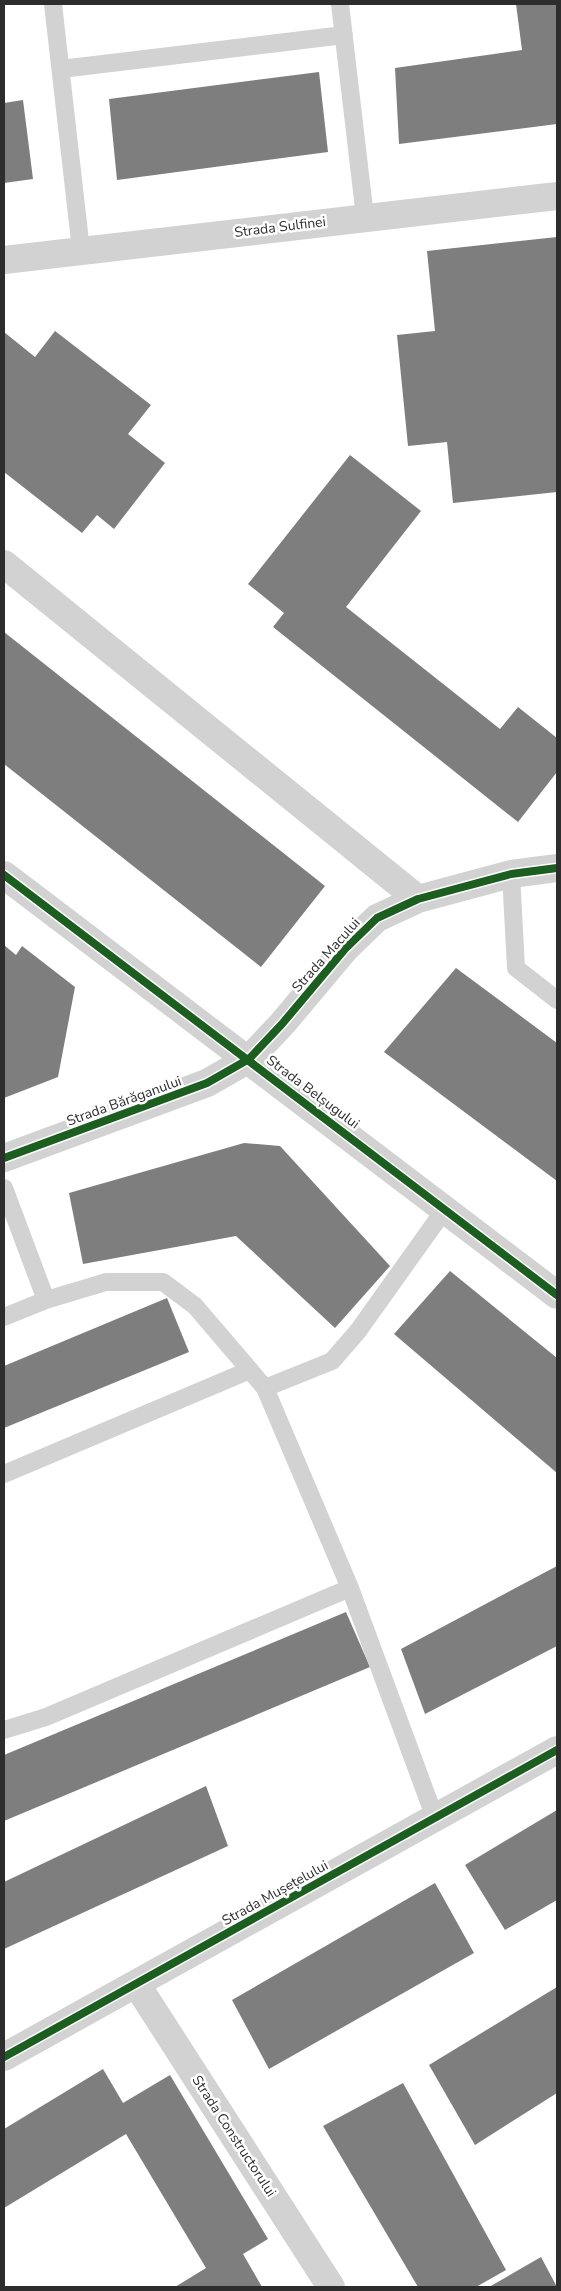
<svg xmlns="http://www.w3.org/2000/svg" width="561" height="2291" viewBox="0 0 561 2291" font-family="'Nunito Sans',sans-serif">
<rect width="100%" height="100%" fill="#fff"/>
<path fill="#7e7e7e" d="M516 4H557V124L399 144 395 68 522 50Z
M319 72 328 152 117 180 109 99Z
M23 100 33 179 4 183V103Z
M557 237V492L453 503 447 442 408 446 397 335 435 331 427 251Z
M55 331 151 405 128 434 165 463 114 529 97 515 82 533 4 472V332L35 357Z
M350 455 421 511 346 607 500 729 518 707 557 738V772L518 822 273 627 284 613 248 584Z
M4 632 325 886 261 967 4 764Z
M4 945 16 955 22 946 75 987 58 1077 4 1098Z
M456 968 557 1043V1181L384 1052Z
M244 1143 280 1146 390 1266 335 1328 236 1236 83 1264 69 1193Z
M450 1271 557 1358V1473L394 1334Z
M167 1298 189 1352 4 1428V1366Z
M557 1566V1646L425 1714 401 1649Z
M346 1612 370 1667 4 1821V1755Z
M206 1786 228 1846 4 1949V1882Z
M557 1810V1900L505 1930 465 1865Z
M435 1883 474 1953 269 2069 232 2000Z
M557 1987V2093L475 2145 429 2065Z
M103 2069 123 2103 170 2075 268 2239 243 2254 262 2287H175L206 2268 126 2134 4 2208V2129Z
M403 2083 506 2270 476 2287H418L323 2126Z
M541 2257 557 2287H489Z"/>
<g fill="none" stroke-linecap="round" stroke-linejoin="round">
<path stroke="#d2d2d2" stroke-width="18" d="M53 4 81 250
M340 4 365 217
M61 69 344 35
M511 874 516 968 557 1000
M4 1188 46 1300 4 1317
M46 1300 106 1282H163L195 1306 265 1388 350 1588 435 1818
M265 1388 332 1361 358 1331 445 1209
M4 1474 250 1370
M4 1730 46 1717 350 1588"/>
<path stroke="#d2d2d2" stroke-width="28" d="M4 260 557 196
M4 564 418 899
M4 875 557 1295
M4 1158 207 1083 249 1059 282 1024 345 949 377 918 418 899 511 874 557 868
M137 1985 331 2287
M4 2057 557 1750"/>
<defs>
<path id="cycleway" d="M4 875 557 1295
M4 1158 207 1083 249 1059 282 1024 345 949 377 918 418 899 511 874 557 868
M4 2057 557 1750"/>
</defs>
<use href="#cycleway" stroke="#fff" stroke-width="11"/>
<use href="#cycleway" stroke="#1b5e20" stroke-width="8"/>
</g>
<g text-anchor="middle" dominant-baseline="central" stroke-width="5" stroke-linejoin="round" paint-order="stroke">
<g font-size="14" fill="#2d2d2d" stroke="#fff">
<text transform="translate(280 227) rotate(-7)">Strada Sulfinei</text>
<text transform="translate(326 955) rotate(-48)">Strada Macului</text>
<text transform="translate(313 1092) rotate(37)">Strada Belșugului</text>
<text transform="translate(124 1101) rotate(-20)">Strada Bărăganului</text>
<text transform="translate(275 1893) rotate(-29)">Strada Mușețelului</text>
<text transform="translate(234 2136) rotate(57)">Strada Constructorului</text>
</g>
</g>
<rect width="561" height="2291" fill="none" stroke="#2d2d2d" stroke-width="10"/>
</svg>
